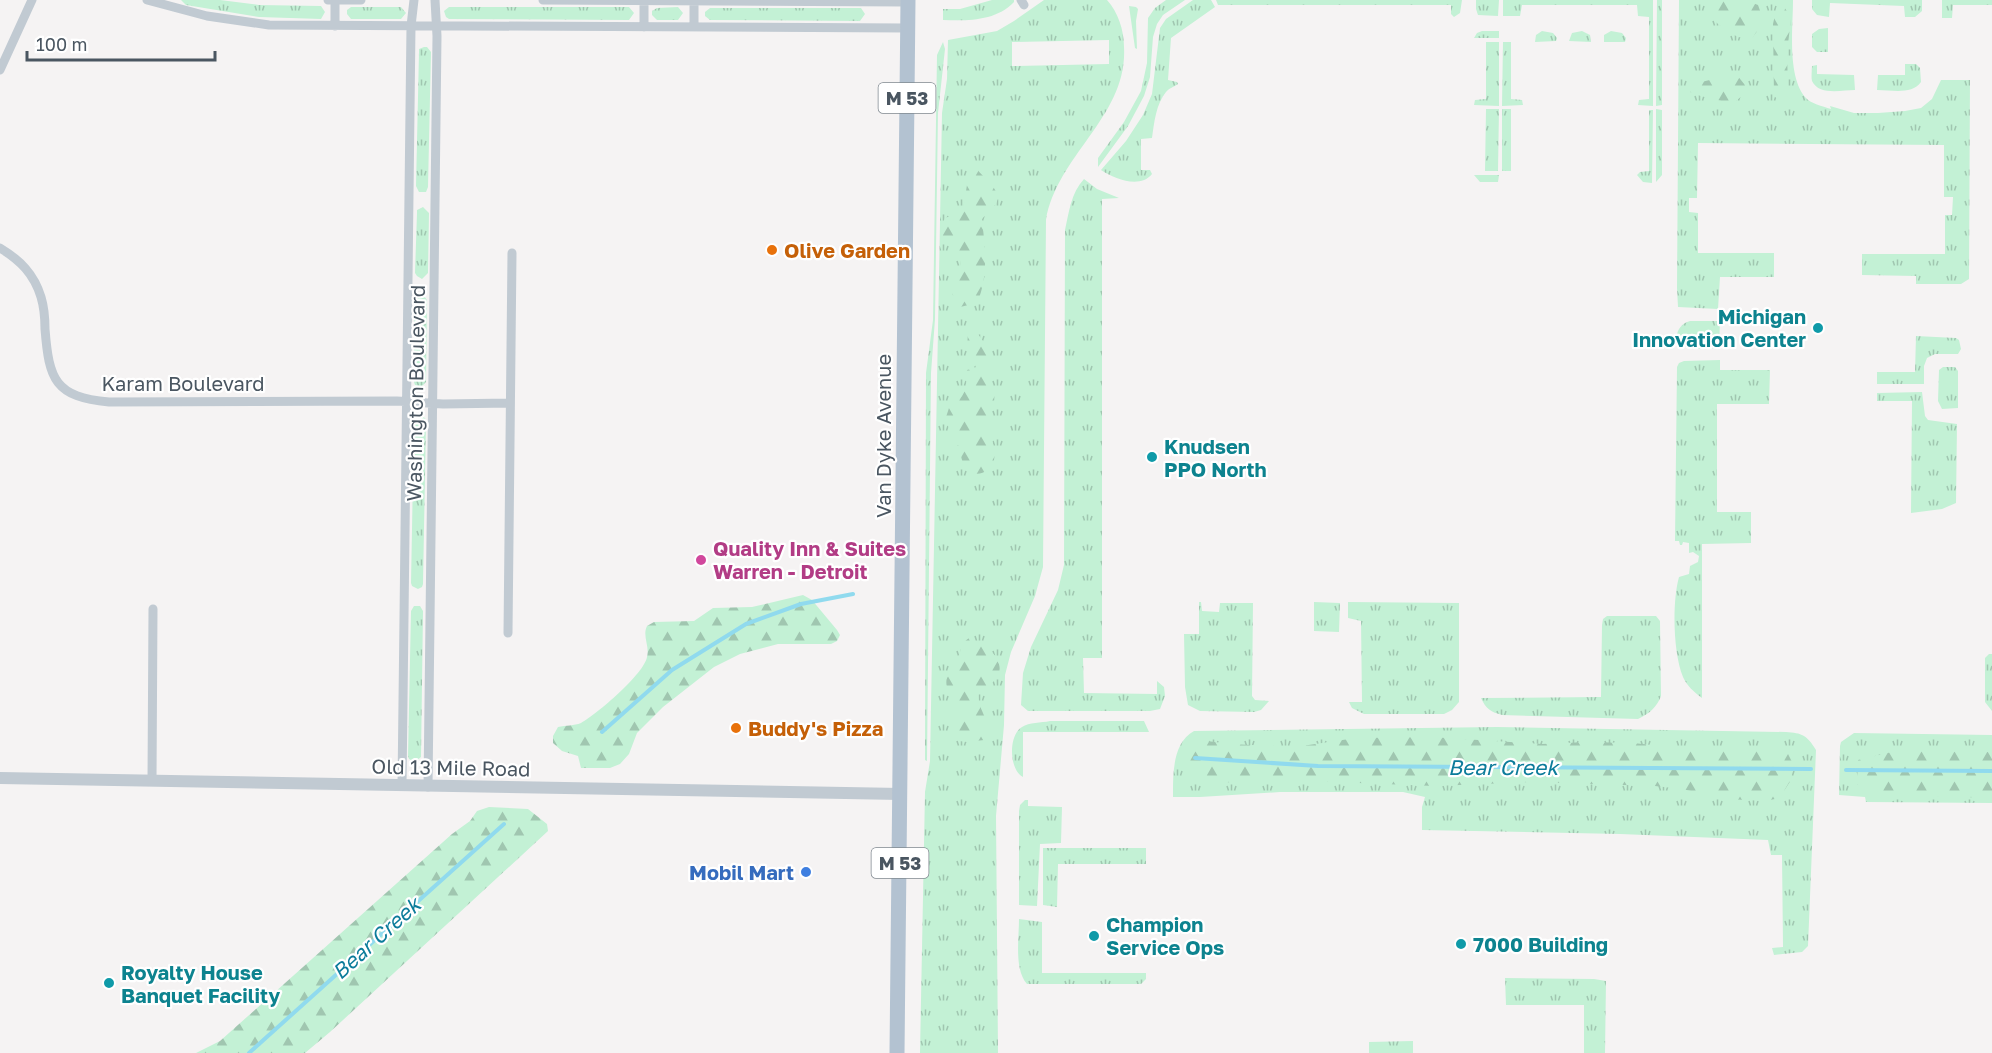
<svg xmlns="http://www.w3.org/2000/svg" width="1992" height="1053" viewBox="0 0 1992 1053" font-family="'Golos Text',sans-serif">
<defs>
<pattern id="grass-tufts" width="24" height="20" patternUnits="userSpaceOnUse" patternTransform="scale(1.5)"><rect width="24" height="20" fill="#c3f1d5"/><path d="M3 7l-1-3M5 7V3M7 7l1-3M15 17l-1-3M17 17v-4M19 17l1-3" fill="none" stroke="#a0c6b0"/></pattern>
<pattern id="forest-firs" width="22" height="20" patternUnits="userSpaceOnUse" patternTransform="scale(1.5)"><rect width="22" height="20" fill="#c3f1d5"/><path d="M5 1l3.5 6h-7zM16 11l3.5 6h-7z" fill="#a0c6b0"/></pattern>
</defs>
<rect width="100%" height="100%" fill="#f5f3f3"/>
<path fill="url(#grass-tufts)" fill-rule="evenodd" d="M181 0H220L259 5 321 6 325 12 321 19 259 17 186 5Z
M992 0H1014V2C996 21 968 21 943 20V9H960Z
M1044 0H1107C1118 12 1124 30 1124 47 1128 116 1057 155 1046 220L1043 567 1035 596 1011 652 1005 675 1004 725 996 816 998 1053H920L925 792 930 761 942 113 947 79 948 40 997 31 1014 21ZM1109 40V64L1012 66V42Z
M1166 0H1185L1163 15 1157 24 1153 37 1150 77 1144 96 1128 126 1098 167V158L1124 122 1141 91 1147 63 1148 18 1155 8Z
M1193 0H1211L1215 7 1171 38 1168 80 1177 82 1178 84C1174 87 1169 88 1166 92 1156 104 1154 123 1152 138L1141 139V170H1150L1152 174C1140 189 1115 179 1101 170L1126 141 1143 115 1152 94 1160 28 1166 19Z
M1216 0H1462L1460 13 1454 17 1451 14V5H1218Z
M1476 0H1499L1498 16 1478 15 1476 9Z
M1503 0H1653V106L1638 105 1639 100 1649 99V17L1638 16 1637 5H1522L1520 16H1503Z
M1657 0H1662V105L1656 106Z
M1679 0H1793C1793 28 1787 75 1805 97 1811 104 1822 106 1831 109L1830 106 1854 113H1878L1905 111 1921 108 1932 99 1941 80H1970L1969 279 1961 284H1916V276L1862 275V254H1945V215H1952L1953 197H1944V145L1698 143 1697 198H1689V212L1698 213V253H1774V277H1720L1718 309 1678 307 1677 288Z
M1812 0H1922V11L1915 17H1905L1904 6 1830 3 1829 17 1817 15 1812 9Z
M1942 0H1992V5H1953L1952 18H1942Z
M1129 6 1136 7 1138 9 1136 21 1137 49 1135 48Z
M351 7H401L406 13 401 19H351L347 14V10Z
M449 7H629L634 13 629 20 449 19 446 17 444 11Z
M678 7 683 13 678 20H657L652 15V11L657 8Z
M710 8H861L865 14 860 21 710 20 705 16V12Z
M1828 28V52H1817L1812 47V34L1819 29Z
M1482 31H1499V38H1474L1477 33Z
M1542 31 1553 33 1557 38 1556 41 1535 42 1536 35Z
M1582 31 1590 35 1591 42 1569 41 1572 33Z
M1611 31 1622 33 1626 38 1625 42H1604V35Z
M943 42 945 49 938 113 935 319 931 373 927 761 925 760 926 373 933 320 937 55Z
M1486 42H1499V106L1474 105 1475 100 1486 99Z
M1503 42H1511V99L1522 100 1523 105 1502 106Z
M424 47H427L431 52 428 187 426 192H419L416 186 419 52V49Z
M1905 64H1916L1920 68 1921 82C1912 95 1892 90 1877 90L1878 75H1905Z
M1817 65V74L1854 75 1855 90C1842 90 1819 96 1812 81 1811 77 1812 70 1812 66Z
M1486 109H1499L1498 171H1485Z
M1502 109H1511V171H1502Z
M1656 109 1662 110V175L1656 182Z
M1649 110H1653L1652 183 1643 182 1637 175 1640 172 1649 171Z
M1474 175H1499L1498 182H1480Z
M1084 179 1097 189 1119 198 1102 199V658H1083L1084 693 1157 694V681L1164 687 1165 696 1160 709 1150 711H1028L1021 705 1023 673 1031 647 1058 590 1064 565 1065 230C1069 212 1071 193 1084 179Z
M423 207 429 213 428 273 422 279 417 276 415 273 417 213V210Z
M421 295 424 296 427 300 426 382 421 387 415 385 414 382V301Z
M1690 321H1720L1719 348C1709 348 1698 350 1689 348 1671 344 1675 325 1690 321Z
M1916 336 1956 338 1959 340 1961 349 1958 354H1935L1927 358 1924 366V384H1877V372H1915Z
M1720 360V370H1770L1769 404H1717V512H1751V543L1702 544V698C1694 692 1687 686 1683 677 1673 653 1672 602 1679 577L1689 574 1690 566 1698 562 1699 556 1693 552 1689 553V543L1683 542 1682 545H1680L1679 541H1675L1677 367 1679 363 1684 361Z
M1955 367 1958 371V408L1942 409 1938 401 1939 370 1943 367Z
M1922 392 1925 416 1928 420 1957 424 1956 503 1942 509 1911 513 1912 401H1877V393Z
M419 415 425 418 426 421 423 584 422 587 418 589 412 586 411 583 414 421 416 416Z
M1199 602H1201L1202 611 1219 612 1220 603H1253L1252 696 1255 700 1269 701 1261 710 1254 712 1200 711 1188 705 1185 687 1184 634H1199Z
M1314 602 1340 603 1339 632 1314 631Z
M1348 602 1459 603V702L1452 710 1444 714H1364L1352 708 1349 702H1362L1361 621 1348 618Z
M414 606H420L423 611 421 757 415 762 409 759 408 756 411 611Z
M1607 616H1656L1660 621 1661 696C1657 707 1649 714 1638 719L1502 715C1491 712 1486 709 1481 698L1601 697 1602 625 1603 619Z
M1989 654H1992V711L1985 702V658Z
M1050 721H1144L1149 732H1023V777C1009 770 1008 735 1022 727 1029 722 1041 723 1050 721Z
M1497 727 1786 732C1802 733 1807 735 1816 750L1808 946 1802 952 1774 955 1772 948 1783 947 1782 855H1771L1768 840 1620 834 1422 830V807L1425 797 1403 792H1280L1200 797H1173C1173 775 1172 743 1194 731Z
M1854 733 1992 735V803L1866 802 1865 797 1839 795 1840 746 1841 742Z
M1025 800H1028V806L1062 807 1061 843 1040 844 1037 906 1019 905V811L1020 805Z
M1043 848H1146V864H1058L1057 907 1043 905Z
M1019 919 1042 922V973H1146V979L1141 984H1027C1014 969 1019 939 1019 919Z
M1505 978 1594 979 1606 981 1605 1053H1584V1005H1506Z
M1413 1041V1053H1369V1042Z"/>
<path fill="url(#forest-firs)" d="M1716 0H1745L1758 5 1764 22 1752 38C1735 41 1718 25 1707 13L1711 3Z
M1783 5 1791 18 1787 53 1788 89 1781 102 1774 96 1773 24 1777 6Z
M1736 74 1745 85 1742 96 1732 104C1717 99 1701 98 1688 91V85Z
M977 169C984 179 1005 192 995 205 991 211 986 214 982 219 985 248 989 276 977 303L960 307 954 300 950 283C957 268 967 267 955 252 951 246 950 245 943 242L942 226 945 218 953 215H962L969 173Z
M976 331 991 353V362L983 377C1005 396 988 406 990 428 991 438 996 450 994 460 991 473 974 479 966 468 961 462 961 453 959 446L952 442 946 417 949 408 962 396 966 388 967 370 975 368 978 361 967 349 968 332Z
M803 595 812 600 837 630 840 635 837 641 831 644H778L740 654 714 667 663 707 637 733 629 754 620 764 610 768H581L578 756 562 751 553 743V736L558 727C566 725 574 726 581 723 597 714 644 674 647 657 650 646 642 636 647 626L654 622 694 621 713 608 752 607Z
M969 638C999 649 1015 675 979 691 975 711 994 718 984 740L967 742 959 741 954 734 953 725 955 700C940 683 947 675 957 659 962 651 960 644 969 638Z
M1431 737 1542 744 1587 742 1633 743 1671 747 1715 748 1773 746 1781 748 1788 754 1792 762 1791 780 1782 794 1775 799 1764 801 1728 799 1682 789 1655 786 1533 782 1435 786 1282 780 1212 783 1196 778 1189 773 1185 758 1195 744 1207 741 1230 744 1295 747 1356 738Z
M1896 751 1992 752V798L1867 794 1857 784 1858 760Z
M489 807 528 809 547 824 548 831 330 1032 305 1053H196L220 1041 452 834 470 821 477 811Z"/>
<g fill="none" stroke-linecap="round" stroke-linejoin="round">
<path stroke="#90daee" stroke-width="4" d="M602 732 672 670 746 624 801 604 853 594
M1195 758 1318 766 1811 769
M1846 770 1992 771
M249 1053 504 824"/>
<path stroke="#c1cad2" stroke-width="9" d="M147 0 207 16 269 25 907 28
M328 0H361
M543 0 907 2
M644 0V27
M694 0V26
M1021 0 1024 5
M335 26V0
M0 70 32 0
M0 248C20 260 34 274 41 297 44 307 45 318 45 329 49 380 55 397 109 402L397 401 443 404 510 403
M508 633 512 253
M152 781 153 609
M402 786 411 26 414 0
M428 787 437 36 435 0"/>
<path stroke="#c1cad2" stroke-width="12" d="M0 778 901 794"/>
<path stroke="#b3c2d1" stroke-width="15" d="M897 1053 908 0"/>
</g>
<g fill="#e8710a" stroke="#fff" stroke-width="2">
<circle cx="772" cy="250" r="6"/>
<circle cx="736" cy="728" r="6"/>
</g>
<g fill="#0f9aa8" stroke="#fff" stroke-width="2">
<circle cx="1818" cy="328" r="6"/>
<circle cx="1152" cy="457" r="6"/>
<circle cx="1094" cy="936" r="6"/>
<circle cx="1461" cy="944" r="6"/>
<circle cx="109" cy="983" r="6"/>
</g>
<circle fill="#d1479c" stroke="#fff" stroke-width="2" cx="701" cy="560" r="6"/>
<circle fill="#3f7fe0" stroke="#fff" stroke-width="2" cx="806" cy="872" r="6"/>
<g text-anchor="middle" dominant-baseline="central" stroke-width="4.5" stroke-linejoin="round" paint-order="stroke">
<g fill="#fff" stroke="#808990" stroke-width="1.5">
<rect x="878.5" y="83" width="57" height="30" rx="4.5"/>
<rect x="871.5" y="848" width="57" height="30" rx="4.5"/>
</g>
<g font-size="18" font-weight="bold" fill="#4a5661">
<text x="907" y="98">M 53</text>
<text x="900" y="863">M 53</text>
</g>
<g font-size="20" font-weight="bold" fill="#c56008" stroke="#fff" text-anchor="start">
<text x="784" y="250">Olive Garden</text>
<text x="748" y="728">Buddy's Pizza</text>
</g>
<g font-size="20" font-weight="bold" fill="#0d838f" stroke="#fff" text-anchor="start">
<text x="1806" y="316" text-anchor="end">Michigan<tspan x="1806" dy="23">Innovation Center</tspan></text>
<text x="1164" y="446">Knudsen<tspan x="1164" dy="23">PPO North</tspan></text>
<text x="1106" y="924">Champion<tspan x="1106" dy="23">Service Ops</tspan></text>
<text x="1473" y="944">7000 Building</text>
<text x="121" y="972">Royalty House<tspan x="121" dy="23">Banquet Facility</tspan></text>
</g>
<g font-size="20" fill="#4a5661" stroke="#fff">
<text x="183" y="383">Karam Boulevard</text>
<text transform="translate(415 393) rotate(-89)">Washington Boulevard</text>
<text transform="translate(883 436) rotate(-90)">Van Dyke Avenue</text>
<text transform="translate(451 767) rotate(1)">Old 13 Mile Road</text>
</g>
<g font-size="20" font-weight="bold" fill="#b23c85" stroke="#fff" text-anchor="start">
<text x="713" y="548">Quality Inn &amp; Suites<tspan x="713" dy="23">Warren - Detroit</tspan></text>
</g>
<g font-size="20" font-weight="bold" fill="#366cbe" stroke="#fff" text-anchor="end">
<text x="794" y="872">Mobil Mart</text>
</g>
<g font-size="21" font-style="italic" fill="#0c7c9b" stroke="#fff">
<text x="1503" y="767">Bear Creek</text>
<text transform="translate(376 938) rotate(-42)">Bear Creek</text>
</g>
</g>
<path d="M27 51v9h188v-9" fill="none" stroke="#4a5661" stroke-width="3"/>
<text x="36" y="51" font-size="18" fill="#4a5661" stroke="#ffffff" stroke-width="4.5" paint-order="stroke">100 m</text>
</svg>
